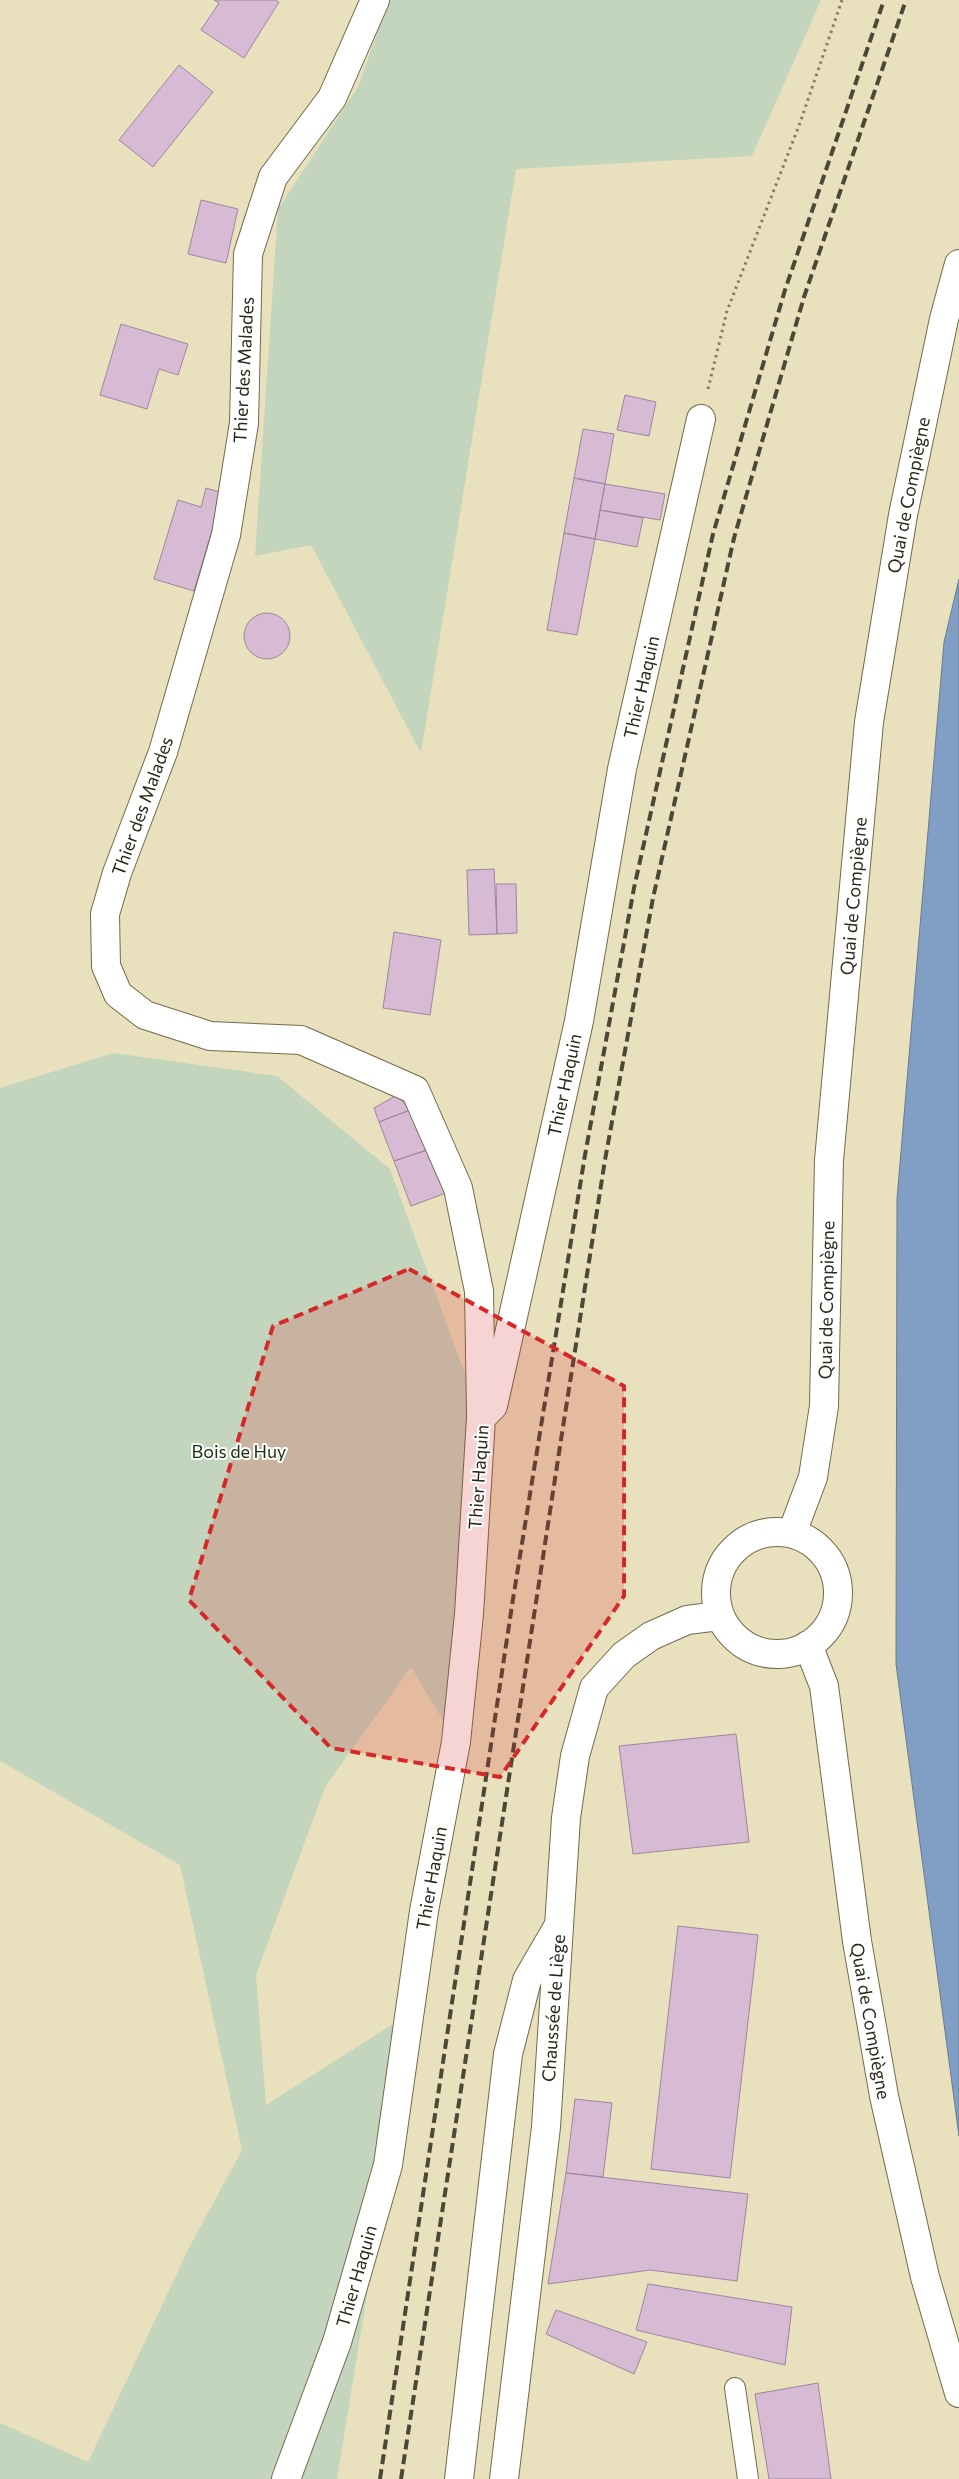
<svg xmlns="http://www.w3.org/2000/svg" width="959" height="2479" viewBox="0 0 959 2479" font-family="Commissioner,sans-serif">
<rect width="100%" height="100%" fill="#e9e0bd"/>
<path fill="#c3d6bd" d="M389 0H821L752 156 516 169 421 753 311 545 255 556 278 209 358 87Z
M113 1053 277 1076 390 1169 481 1418 456 1742 411 1667 325 1787 256 1975 266 2105 410 2013 388 2165 337 2479H0V2423L88 2462 190 2246 242 2150 180 1865 0 1761V1088Z"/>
<path fill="#819fc4" stroke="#687c91" d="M959 579V2136L896 1664 897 1199 944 642Z"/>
<path fill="#d7bbd5" stroke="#9f859e" d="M214 0H275L279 2 244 58 201 30 219 3Z
M179 65 213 92 153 167 119 140Z
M201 200 238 209 226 263 188 254Z
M121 324 188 344 178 375 159 369 147 409 100 395Z
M625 395 656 402 649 436 617 430Z
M583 429 614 434 605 484 574 478Z
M574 478 605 484 595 539 564 533Z
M605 484 665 494 660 520 600 510Z
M206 488 223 493 194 591 154 579 178 500 201 507Z
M600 510 643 518 637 547 595 539Z
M564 533 595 539 577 635 547 630Z
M244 636a23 23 0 1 1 46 0a23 23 0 1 1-46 0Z
M494 869 497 934 469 935 467 870Z
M496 884H516L517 933 497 934Z
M394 932 441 940 430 1015 383 1008Z
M397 1095 410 1110 379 1122 374 1108Z
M410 1110 430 1149 394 1161 379 1122Z
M430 1149 446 1193 411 1206 394 1161Z
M736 1734 749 1842 633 1854 619 1746Z
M678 1926 758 1935 730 2178 651 2169Z
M575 2099 612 2103 603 2177 566 2173Z
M566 2173 748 2194 737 2281 650 2270 548 2284Z
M648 2284 792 2307 785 2365 636 2330Z
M556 2310 647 2342 634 2374 546 2334Z
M818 2383 831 2479H769L755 2394Z"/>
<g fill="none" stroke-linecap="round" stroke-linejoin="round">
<defs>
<path id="lane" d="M735 2388 748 2479"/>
<path id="street" d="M375 0 332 98 273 177 248 254 244 423 226 535 163 752 117 873 105 914 106 966 118 994 145 1015 210 1036 301 1040 415 1090 458 1188 479 1291 481 1414
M286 2479 337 2342 388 2165 424 1911 456 1742 469 1614 481 1418 493 1406 579 1021 622 769 701 419
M459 2479 508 2054 527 1980 559 1925"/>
<path id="secondary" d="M716 1593a61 61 0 1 1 122 0a61 61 0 1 1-122 0Z
M792 1533 813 1477 824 1406 829 1160 869 722 903 515 944 319 959 264
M808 1645 824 1686 857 1941 884 2096 925 2277 959 2393
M504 2479 546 2127 566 1818 575 1756 594 1688 624 1655 651 1636 687 1620 719 1616"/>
</defs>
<use href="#lane" stroke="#726a4b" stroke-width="22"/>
<use href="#street" stroke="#726a4b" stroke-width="30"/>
<use href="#secondary" stroke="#726a4b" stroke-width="30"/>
<path stroke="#847e66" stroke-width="3" stroke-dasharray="2.5 4" stroke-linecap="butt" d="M708 389 727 311 800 123 842 0"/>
<use href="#lane" stroke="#fff" stroke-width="20"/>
<use href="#street" stroke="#fff" stroke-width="28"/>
<use href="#secondary" stroke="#fff" stroke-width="28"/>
<path stroke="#4c4837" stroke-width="4" stroke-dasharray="10 5" stroke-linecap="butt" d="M380 2479 513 1599 585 1155 634 888 713 534 785 290 884 0
M401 2479 563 1427 605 1160 653 898 734 538 804 297 906 0"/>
</g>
<path fill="#d62828" fill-opacity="0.2" stroke="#d62828" stroke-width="4" stroke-dasharray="10 6" stroke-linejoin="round" d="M409 1269 624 1386V1596L500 1777 331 1748 189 1600 273 1326Z"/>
<g text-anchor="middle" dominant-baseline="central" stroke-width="4" stroke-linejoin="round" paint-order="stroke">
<g font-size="18" fill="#2c291b" stroke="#fff">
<text transform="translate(243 370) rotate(-87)">Thier des Malades</text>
<text transform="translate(908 495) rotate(-79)">Quai de Compiègne</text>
<text transform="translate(641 687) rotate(-77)">Thier Haquin</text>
<text transform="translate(142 806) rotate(-70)">Thier des Malades</text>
<text transform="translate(853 896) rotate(-85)">Quai de Compiègne</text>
<text transform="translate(564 1085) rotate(-78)">Thier Haquin</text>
<text transform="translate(826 1300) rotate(-89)">Quai de Compiègne</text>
<text transform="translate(478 1477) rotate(-86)">Thier Haquin</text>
<text transform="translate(431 1878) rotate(-80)">Thier Haquin</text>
<text transform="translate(553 2008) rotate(-86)">Chaussée de Liège</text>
<text transform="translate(871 2021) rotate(80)">Quai de Compiègne</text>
<text transform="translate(356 2276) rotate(-74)">Thier Haquin</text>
</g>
<g font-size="18" fill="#163208" stroke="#fff">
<text x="239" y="1451">Bois de Huy</text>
</g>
</g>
</svg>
